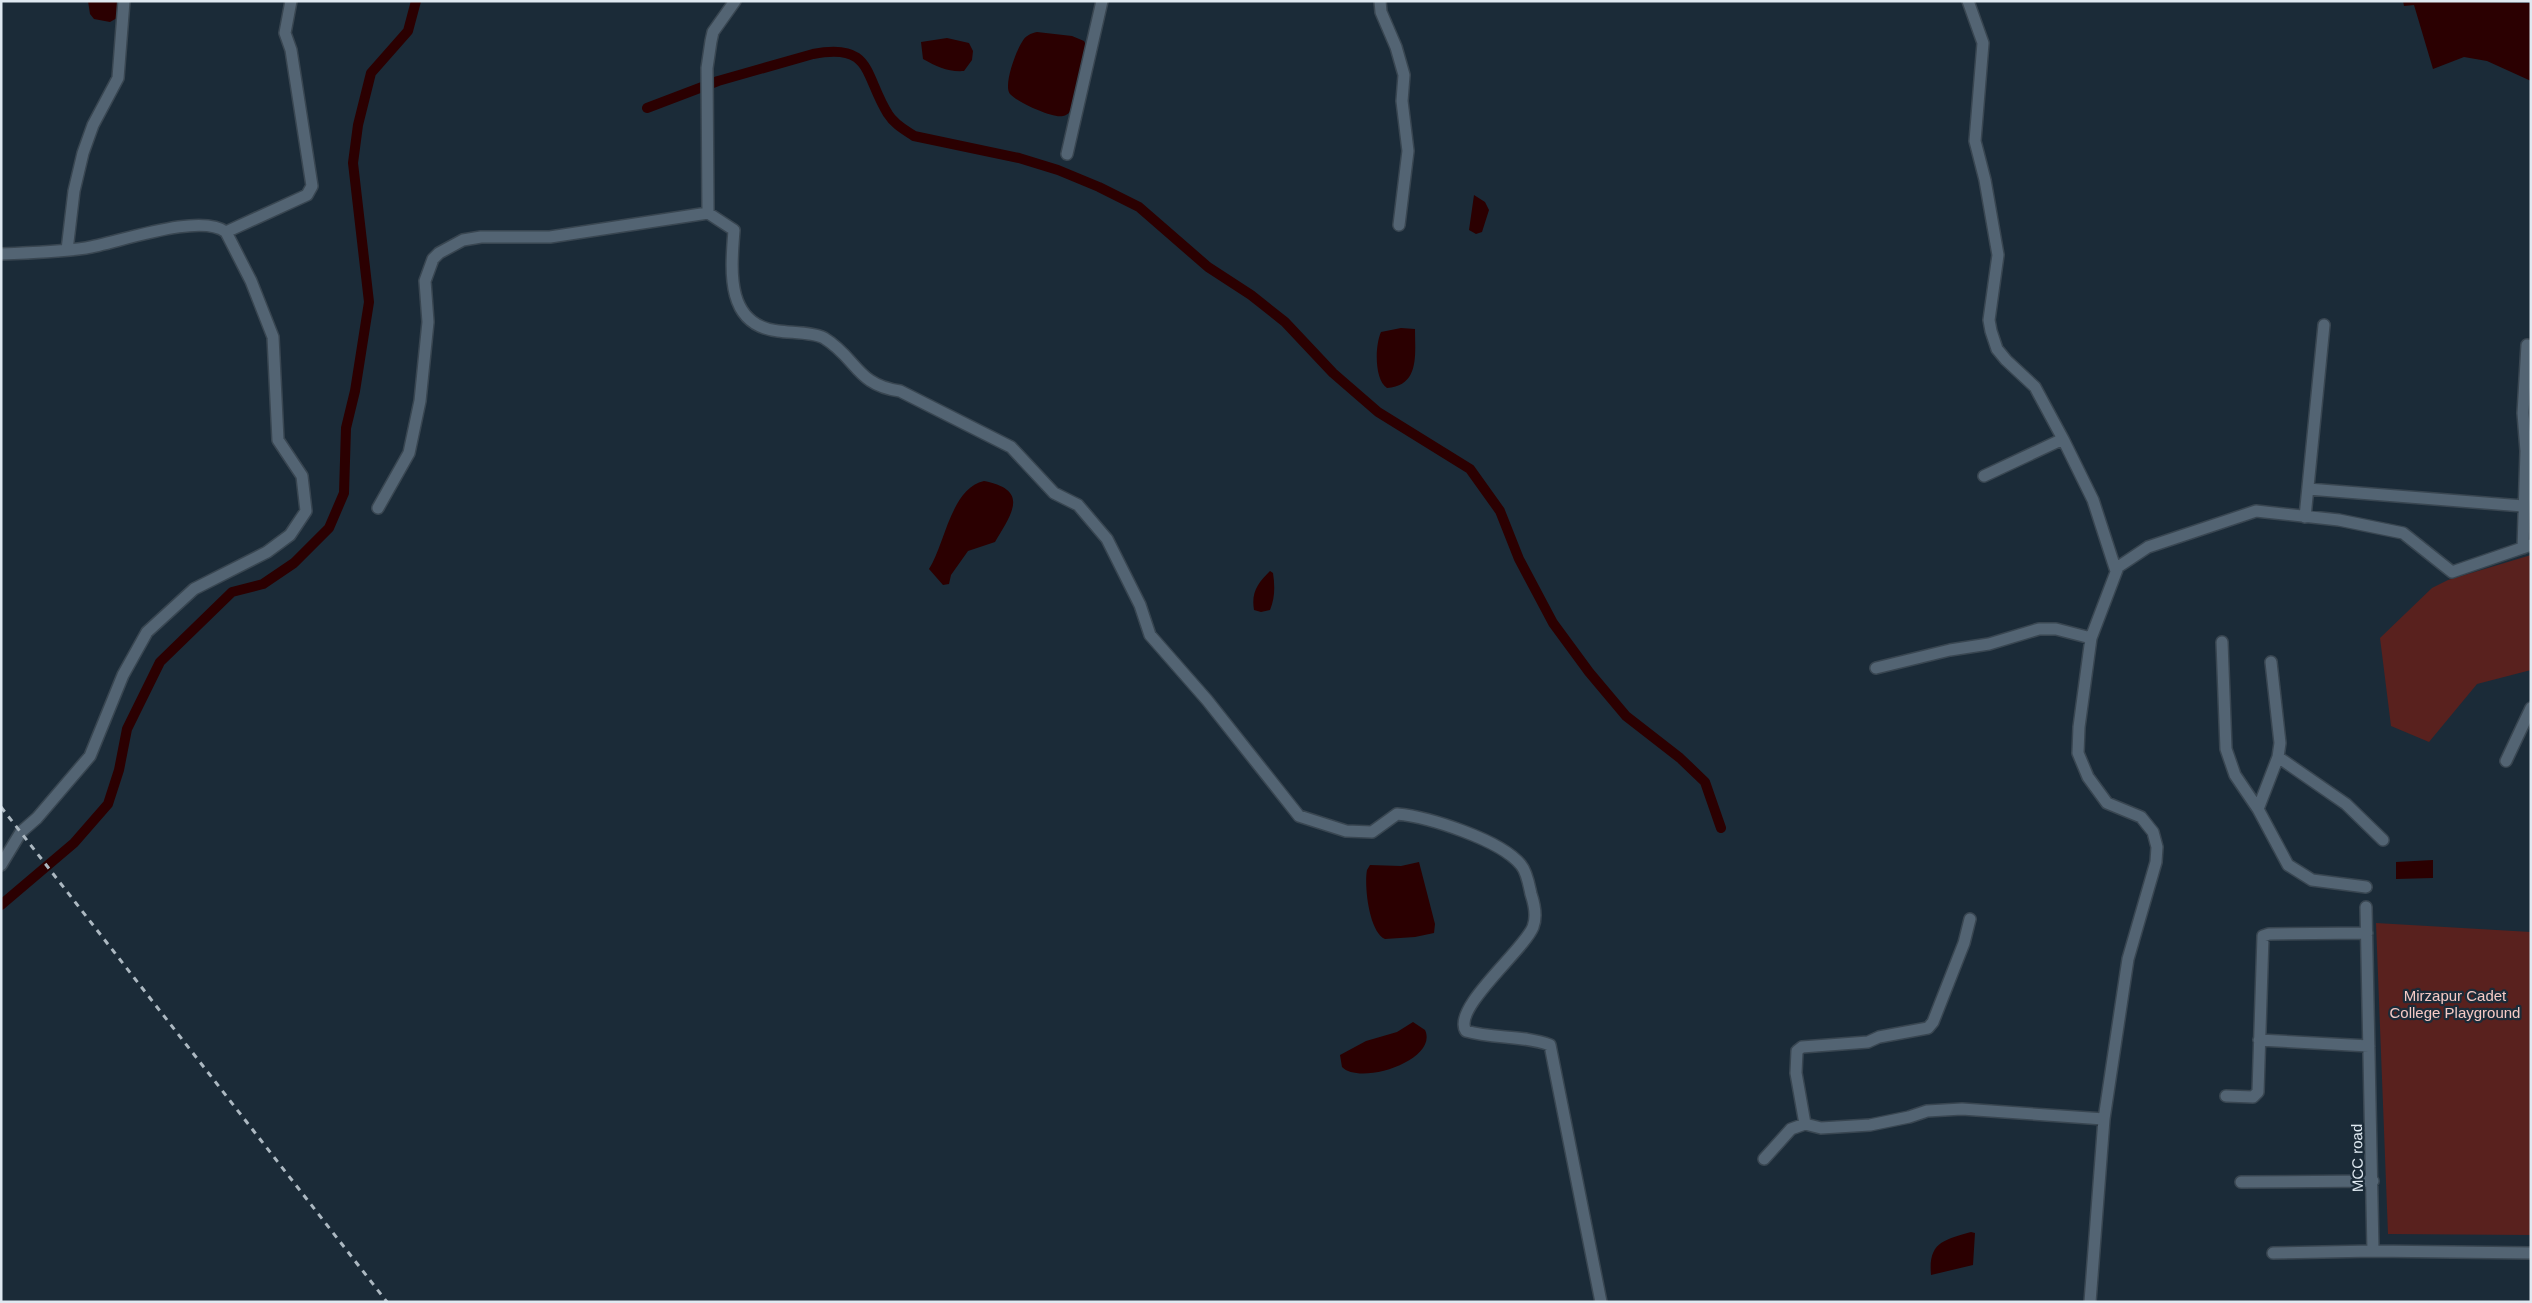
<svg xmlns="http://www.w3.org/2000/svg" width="2532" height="1303" viewBox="0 0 2532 1303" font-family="Arial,sans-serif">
<rect width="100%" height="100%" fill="#1b2b38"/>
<path fill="#59211e" d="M2531 555V670L2477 684 2429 742 2391 726 2380 638 2432 588 2448 580Z
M2376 923 2531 932V1235L2388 1234Z"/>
<path fill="#2b0001" d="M88 1H120L117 18 110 22 94 19 90 14Z
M2403 1 2531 3V81L2487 61 2464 57 2433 69 2414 5 2404 6Z
M1037 32 1072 36 1084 41 1087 47 1073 105C1071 110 1069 115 1063 116 1053 119 1017 102 1010 94 1003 86 1016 51 1022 42 1025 36 1031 33 1037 32Z
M947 38 969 43 973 51 972 60 964 71C948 72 937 67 923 59L921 42Z
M1474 195 1485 202 1489 210 1482 232 1476 234 1469 230Z
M1401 328 1415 329C1415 354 1420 386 1387 388 1374 379 1375 345 1381 332Z
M984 481C1030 490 1012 513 995 542L968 551 951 575 949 584 943 585 929 569C945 544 951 488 984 481Z
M1270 571 1273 573C1275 586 1275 598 1270 610L1261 612 1254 610C1251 592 1258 583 1270 571Z
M2433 860V878L2396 879V862Z
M1419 862 1435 924 1434 933 1415 937 1385 939C1369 932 1364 886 1367 870L1370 865 1401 866Z
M1413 1022 1425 1030C1439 1060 1360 1086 1342 1067L1340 1055 1366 1041 1397 1032Z
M1971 1232 1975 1233 1973 1265 1931 1275C1928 1242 1944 1240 1971 1232Z"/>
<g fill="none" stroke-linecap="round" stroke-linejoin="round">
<path stroke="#2b0001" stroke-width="10" d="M647 108 718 81 813 54C873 42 864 76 888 114 894 124 905 130 914 136L1019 158 1058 170 1099 187 1139 207 1208 267 1251 295 1285 322 1333 373 1378 412 1470 469 1500 511 1519 559 1553 623 1589 672 1626 716 1680 758 1705 782 1721 828
M1 905 74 843 108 804 119 770 127 729 160 662 232 592 263 584 294 563 329 528 344 493 346 428 355 391 369 302 353 163 358 125 371 73 408 31 416 1"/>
<defs>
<path id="street" d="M1380 1 1381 12 1396 47 1404 75 1402 101 1408 151 1399 225
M1968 1 1983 43 1975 141 1985 180 1998 255 1989 320 1991 331 1997 349 2006 360 2035 387 2063 439 2093 500 2116 571
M1067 154 1102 1
M708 213 707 68 711 41 713 32 735 1
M226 232 307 195 312 186 291 50 285 33 291 1
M67 250 74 191 83 153 93 125 118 78 124 1
M1 254C30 253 58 252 86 248 117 243 200 212 226 232L251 281 273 337 278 440 302 476 306 511 290 535 267 552 194 589 147 632 123 675 90 756 37 818 21 832 1 865
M1984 476 2063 439
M2308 489 2523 506
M378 508 409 453 420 401 428 322 425 281 433 259 439 253 463 240 481 237H550L708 213 734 230C731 270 725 325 778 331 791 333 813 332 824 338 857 358 856 385 900 391L1011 447 1054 493 1078 505 1107 539 1140 605 1150 635 1207 700 1299 816 1346 831 1372 832 1397 814C1429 817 1501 840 1521 865 1527 872 1529 885 1531 894 1534 903 1537 917 1533 927 1524 950 1451 1009 1466 1031 1493 1039 1524 1035 1550 1045L1601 1302
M2305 517 2324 325
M2523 548 2526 451 2523 413 2527 345
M2222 642 2226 749 2235 775 2258 809 2288 865 2312 880 2366 887
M1876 668 1950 650 1989 644 2039 629H2056L2091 638
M2278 757 2346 804 2383 840
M2506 761 2531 708
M2258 809 2278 757 2280 743 2271 662
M2366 907 2373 1251 2531 1253
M2259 1040 2369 1046
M2226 1096 2253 1097 2258 1092 2263 936 2269 934 2367 933
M1805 1124 1796 1073 1797 1051 1802 1047 1868 1042 1879 1037 1928 1028 1933 1022 1964 943 1970 919
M1764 1159 1791 1129 1805 1124 1821 1128 1870 1125 1909 1117 1927 1111 1962 1109 2104 1119
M2241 1182 2373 1181
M2273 1253 2373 1251
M2090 1302 2104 1119 2128 959 2156 862 2157 847 2153 832 2141 817 2107 803 2088 777 2078 753 2079 727 2091 638 2118 567 2148 547 2256 511 2339 520 2403 533 2452 572 2531 545"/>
</defs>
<use href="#street" stroke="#394651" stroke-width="14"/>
<use href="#street" stroke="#536473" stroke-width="11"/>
<path stroke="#acb8c1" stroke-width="3" stroke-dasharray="6 6" stroke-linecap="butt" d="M1 807 387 1302"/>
</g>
<g text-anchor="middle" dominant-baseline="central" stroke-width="4.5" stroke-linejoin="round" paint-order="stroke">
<g font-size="15" fill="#f5cac5" stroke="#1b2b38">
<text x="2455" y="995">Mirzapur Cadet<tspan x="2455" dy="17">College Playground</tspan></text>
</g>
<g font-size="15" fill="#dfe9f1" stroke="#1b2b38">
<text transform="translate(2357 1158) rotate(-91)">MCC road</text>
</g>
</g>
<rect width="2532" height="1303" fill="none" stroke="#dfe9f1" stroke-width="5"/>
</svg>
